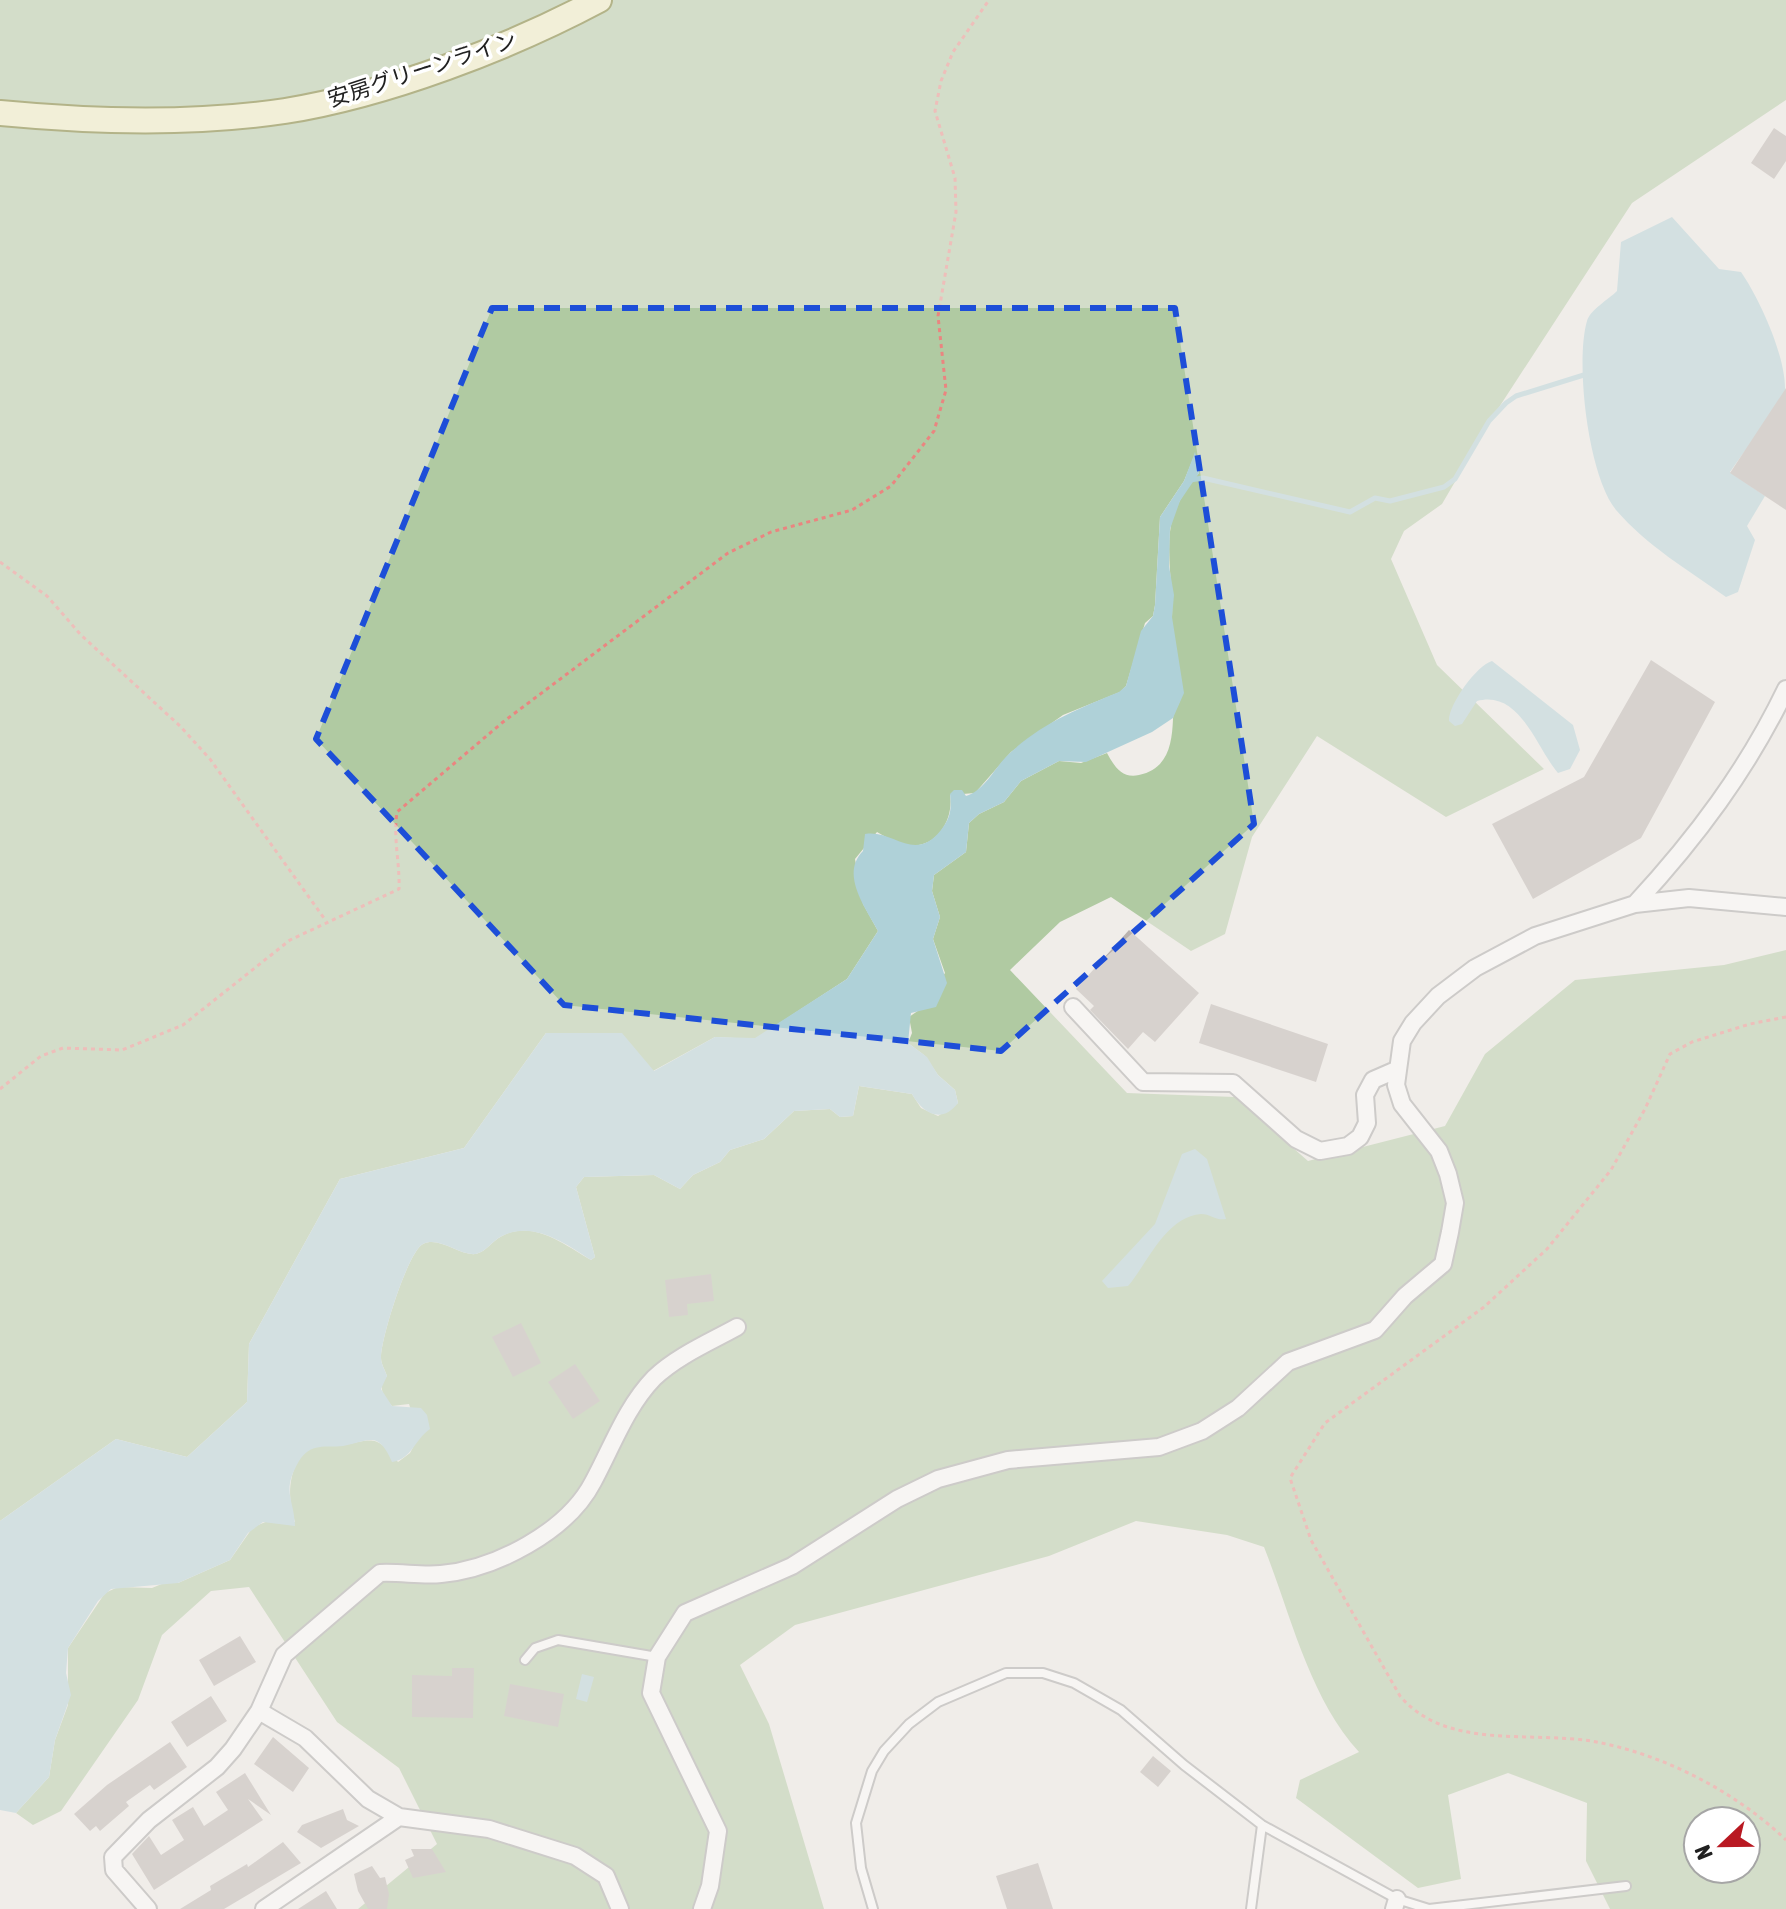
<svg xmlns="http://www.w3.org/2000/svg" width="1786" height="1909" viewBox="0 0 1786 1909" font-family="'Asap Condensed','Noto Sans JP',sans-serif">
<rect width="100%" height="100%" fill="#f0ede9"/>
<path fill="#b0caa2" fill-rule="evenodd" d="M0 0H1786V100L1632 203 1494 415 1442 504 1404 531 1391 559 1437 665 1544 769 1446 817 1317 736 1252 837 1225 934 1191 951 1111 897 1060 922 1010 970 1127 1093 1235 1097 1308 1161 1445 1126 1485 1054 1575 980 1724 965 1786 950V1909H1610L1586 1861 1587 1803 1508 1773 1448 1795 1461 1879 1418 1888 1296 1798 1300 1780 1359 1752C1309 1697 1291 1615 1264 1547L1227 1535 1136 1521 1049 1556 795 1625 740 1665 769 1724 824 1909H358L437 1844 399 1768 337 1722 249 1587 211 1591 162 1635 138 1700 61 1811 33 1825 16 1813 49 1777 55 1740 68 1705V1648L105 1593 118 1587 152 1588 164 1583H178L230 1560 253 1527 268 1521 295 1522C285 1496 288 1448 325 1444 331 1443 338 1446 344 1445 374 1439 377 1435 398 1462L410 1453 419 1436 409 1404 392 1406 383 1396 381 1383 387 1376C385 1370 381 1364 381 1358 380 1341 408 1251 423 1244 440 1236 459 1256 476 1254 487 1251 492 1241 502 1236 533 1219 565 1245 591 1260L595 1257 576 1187 584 1177 654 1175 680 1189 693 1175 720 1162 730 1150 764 1139 794 1111 830 1109 840 1117 853 1116 859 1086 912 1094 921 1108 938 1116 958 1103 955 1090 938 1075 924 1055 908 1043 912 1033 909 1017 922 1008 945 973 933 939 940 917 932 891 934 875 966 852 969 823 979 814 1004 802 1021 781 1059 761 1081 763 1107 753C1114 766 1122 779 1139 775 1168 769 1172 744 1173 719 1173 710 1181 705 1180 696 1179 670 1171 643 1172 617 1173 589 1167 561 1170 532 1172 510 1185 490 1199 473L1195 454 1184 481 1160 517 1155 605 1153 616 1145 623 1126 686 1120 692 1063 715 1011 752 975 793 950 795C954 820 936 850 907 845 897 844 886 837 877 832L855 859 863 904 878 931 847 979 755 1039 715 1037 653 1071 546 1033 464 1148 340 1179 249 1344 247 1402 187 1457 116 1439 0 1521ZM1698 1821H1746V1869H1698Z"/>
<path fill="#afd1d8" d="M1672 217 1719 269 1741 272C1759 298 1786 356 1785 390 1774 416 1746 448 1730 472L1765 496 1747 526 1755 540 1738 592 1726 597C1688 570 1647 546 1616 510 1588 476 1575 362 1587 321 1590 310 1609 299 1617 291L1621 242Z
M1195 452 1199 473 1180 501 1170 529 1169 566 1174 595 1172 617 1184 693 1173 718 1152 732 1086 762 1059 761 1021 781 1004 802 979 814 969 823 966 852 934 875 932 891 940 917 933 939 947 983 936 1007 911 1013 908 1043 927 1057 938 1075 955 1090 958 1103C942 1124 923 1114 912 1094L859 1086 853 1116 840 1117 830 1109 794 1111 764 1139 730 1150 720 1162 693 1175 680 1189 654 1175 584 1177 576 1187 595 1257 591 1260C566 1244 533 1220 502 1236 492 1241 487 1251 476 1254 459 1256 440 1236 423 1244 408 1251 380 1341 381 1358 381 1364 385 1370 387 1376L381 1389 392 1406 421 1408 427 1415 430 1429C415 1439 412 1459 392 1462 378 1430 370 1441 343 1446 325 1448 311 1442 299 1461 281 1492 294 1498 295 1526L263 1522 248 1533 230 1560 178 1583 111 1589 98 1601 68 1648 66 1673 71 1695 55 1740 49 1777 16 1813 0 1810V1521L116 1439 187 1457 247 1402 249 1344 340 1179 464 1148 546 1033H622L654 1071 715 1037 755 1038 847 979 878 931C865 907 840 874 863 851L865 834C894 829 914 864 941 830 950 818 952 810 950 794L954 790H962L966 796C986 790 995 766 1010 753 1042 723 1080 708 1119 692L1126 686 1141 631 1153 616 1155 605 1160 517 1184 481Z
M1492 661 1573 725 1580 750 1570 769 1558 773C1537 749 1520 689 1477 701L1462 724 1455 726 1449 721C1448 705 1477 665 1492 661Z
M1195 1149 1207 1159 1226 1219C1216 1221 1211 1214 1201 1214 1165 1217 1148 1263 1128 1286L1108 1288 1102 1281 1155 1224 1182 1154Z
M582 1674 594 1677 587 1702 576 1699Z"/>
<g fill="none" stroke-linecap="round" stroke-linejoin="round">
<path stroke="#afd1d8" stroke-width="5" d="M1190 480 1203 478 1350 512 1375 498 1390 501 1444 487 1455 479 1489 421 1506 403 1516 396 1587 374"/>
</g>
<path fill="#b9b2ae" d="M1774 128 1786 136V161L1774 179 1751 163Z
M1786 388V510L1730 473Z
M1651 660 1715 702 1641 838 1533 899 1492 824 1584 777Z
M1129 930 1199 993 1155 1042 1143 1032 1128 1049 1090 1010 1094 1006 1076 989Z
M1211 1004 1328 1044 1316 1082 1199 1043Z
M711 1274 714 1301 687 1304 688 1315 669 1317 665 1280Z
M521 1323 541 1363 513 1377 492 1337Z
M575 1364 600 1401 573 1419 548 1382Z
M240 1636 256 1662 214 1686 199 1660Z
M452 1668H474L473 1718 412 1717V1675L452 1676Z
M510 1684 564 1694 558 1727 504 1716Z
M211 1696 227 1721 187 1747 171 1722Z
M273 1737 309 1768 293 1792 254 1764Z
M170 1742 187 1767 154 1790 150 1785 126 1802 129 1806 100 1831 96 1826 90 1831 74 1814 107 1785Z
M1153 1756 1171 1771 1158 1787 1140 1772Z
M245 1773 271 1815 248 1799 263 1820 154 1890 132 1854 149 1836 161 1855 184 1840 172 1820 193 1807 204 1826 228 1810 216 1792Z
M343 1809 347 1820 359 1826 321 1848 297 1832 302 1825Z
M283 1842 301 1863 224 1909H180L211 1890 210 1886 247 1864 248 1867Z
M411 1849H432L446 1872 413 1878 405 1860 414 1856Z
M1038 1863 1053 1909H1007L996 1876Z
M372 1866 380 1878 385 1877 389 1894 387 1909H368L358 1891 354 1874Z
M326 1891 337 1909H298Z"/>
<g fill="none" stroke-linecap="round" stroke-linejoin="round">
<defs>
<path id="lane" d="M525 1660 535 1648 558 1640 657 1657
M873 1909 861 1868 856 1823 872 1771 884 1751 909 1724 938 1702 1006 1673H1043L1074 1683 1121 1710 1184 1765 1262 1825 1397 1899 1429 1909 1626 1886
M1251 1909 1262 1825"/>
<path id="street" d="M1635 904C1696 838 1747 770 1786 689
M1073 1007 1143 1082 1233 1083 1296 1139 1320 1151 1348 1146 1360 1137 1367 1123 1365 1095 1373 1080 1396 1070
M259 1711 305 1738 368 1799 399 1817 489 1829 575 1856 606 1876 620 1909
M148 1909 114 1870 113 1857 149 1820 217 1767 233 1749 259 1711 284 1655 380 1573C401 1572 422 1576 441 1574 495 1569 567 1532 593 1482 612 1447 626 1407 654 1378 677 1356 710 1342 737 1327
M264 1909 399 1817
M702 1909 710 1886 718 1831 651 1693 657 1657 685 1613 792 1566 897 1499 938 1479 1008 1460 1159 1447 1202 1431 1238 1408 1288 1362 1375 1330 1405 1296 1443 1264 1450 1232 1455 1203 1448 1174 1439 1151 1402 1104 1396 1085 1402 1041 1413 1023 1438 996 1475 968 1535 936 1635 904 1689 898 1786 907
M1394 1909 1397 1899"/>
<path id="secondary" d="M0 113C94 122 191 125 285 111 386 95 509 48 599 0"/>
</defs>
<use href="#lane" stroke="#a2a2a2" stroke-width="12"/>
<use href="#street" stroke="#a2a2a2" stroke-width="20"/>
<use href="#secondary" stroke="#686d13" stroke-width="28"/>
<path stroke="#ea8580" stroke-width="3" stroke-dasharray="4 4" stroke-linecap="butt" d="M0 562 47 596 81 635 180 726 210 759 326 921
M1786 1017 1750 1024 1692 1042 1670 1054 1645 1109 1611 1170 1547 1249 1484 1307 1325 1423 1290 1478 1311 1540 1400 1696C1446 1750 1527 1731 1591 1741 1661 1753 1735 1791 1786 1840
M0 1089 41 1056 63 1048 122 1050 183 1025 290 940 399 889C400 863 393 839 397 812L503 722 728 553 771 532 852 510 891 486 934 431 946 390 938 316 956 212 955 178 935 111 941 81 953 52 989 0"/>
<use href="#lane" stroke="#fff" stroke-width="8"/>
<use href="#street" stroke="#fff" stroke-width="16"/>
<use href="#secondary" stroke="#f3f2c4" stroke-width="24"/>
</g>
<path d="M0 0H1786V1909H0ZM492 308H1175L1254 824 1001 1051 564 1005 316 739Z" fill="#f0ede9" fill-opacity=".55" fill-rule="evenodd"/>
<path fill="none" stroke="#1d4ed8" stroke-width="6" stroke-dasharray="16 10" stroke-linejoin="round" d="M492 308H1175L1254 824 1001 1051 564 1005 316 739Z"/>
<g text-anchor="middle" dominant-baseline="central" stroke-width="7" stroke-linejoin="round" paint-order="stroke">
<g font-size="22" fill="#212121" stroke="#fff">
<text transform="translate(422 69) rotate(-18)">安房グリーンライン</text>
</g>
</g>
<g transform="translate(1722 1845) rotate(248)"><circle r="38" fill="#ffffff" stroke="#a6a6a6" stroke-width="2"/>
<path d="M0-6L14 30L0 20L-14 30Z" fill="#b91922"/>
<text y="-12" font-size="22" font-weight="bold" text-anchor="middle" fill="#212121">N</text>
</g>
</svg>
